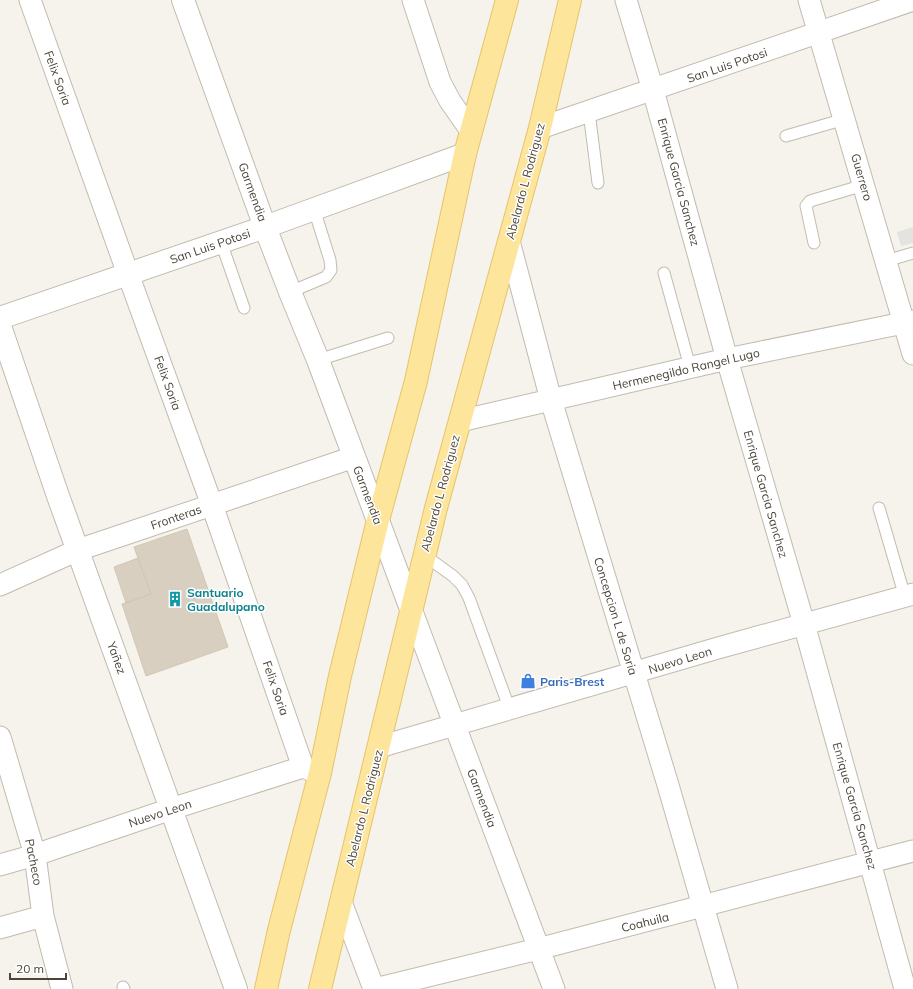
<svg xmlns="http://www.w3.org/2000/svg" width="913" height="989" viewBox="0 0 913 989" font-family="Mulish,sans-serif">
<rect width="100%" height="100%" fill="#f6f3ec"/>
<path fill="#e5e3e0" d="M913 227V243L901 246 897 232Z"/>
<path fill="#d8cfc1" stroke="#d3c7b4" d="M187 529 228 647 146 676 122 604 151 594 134 547Z
M138 558 151 594 126 603 114 567Z"/>
<g fill="none" stroke-linecap="round" stroke-linejoin="round">
<defs>
<path id="service" d="M589 112 598 183
M786 136 845 119
M221 242 244 308
M814 243 806 206 810 201 864 185
M886 261 913 253
M664 273 690 367
M290 292 326 277 331 270 330 260 314 209
M318 360 388 338
M879 508 905 597
M424 555 453 576 462 585 469 598 510 710
M123 987 124 989"/>
<path id="minor" d="M30 0 128 274 212 505 303 767
M413 0 440 82 450 101 471 131
M626 0 653 90 727 359 804 624 905 989
M809 0 913 354
M540 128 913 0
M509 241 551 400 668 785 727 989
M460 421 727 359 913 321
M0 585 78 550 354 457
M411 609 554 989
M0 737 35 855 43 916 62 989
M379 747 718 648 913 594
M0 865 35 855 171 809 303 767 315 772
M341 902 374 989
M0 928 43 916
M375 989 538 949 913 851"/>
<path id="tertiary" d="M183 0 265 227 290 292 318 360 411 609
M0 318 265 227 465 154
M0 326 58 496 236 989"/>
<path id="primary" d="M266 989 279 930 320 773 340 676 378 520 416 381 465 154 507 0
M320 989 436 508 540 128 570 0"/>
</defs>
<use href="#service" stroke="#c2bbae" stroke-width="13"/>
<use href="#minor" stroke="#c2bbae" stroke-width="23"/>
<use href="#tertiary" stroke="#c2bbae" stroke-width="24"/>
<use href="#primary" stroke="#e5c46a" stroke-width="24"/>
<use href="#service" stroke="#fff" stroke-width="11"/>
<use href="#minor" stroke="#fff" stroke-width="21"/>
<use href="#tertiary" stroke="#fff" stroke-width="22"/>
<use href="#primary" stroke="#fee59c" stroke-width="22"/>
</g>
<defs>
<symbol id="building-bare" viewBox="-9 -9 18 18"><path d="M-4-6H4V6H1V3H-1V6H-4ZM-2.5-4.3h1.7v1.8h-1.7ZM.8-4.3h1.7v1.8H.8ZM-2.5-1h1.7V.8h-1.7ZM.8-1h1.7V.8H.8Z" fill="#0f9aa8" stroke="#fff" stroke-width="2.5" paint-order="stroke"/></symbol>
<symbol id="shop-bare" viewBox="-9 -9 18 18"><path d="M-5-2.5h2.3a2.7 3.5 0 0 1 5.4 0H5L5.5 6h-11ZM-1.5-2.5h3a1.5 2.3 0 0 0-3 0Z" fill="#3f7fe0" stroke="#fff" stroke-width="2.5" paint-order="stroke"/></symbol>
</defs>
<g fill-rule="evenodd">
<use href="#building-bare" x="164" y="588" width="22" height="22"/>
<use href="#shop-bare" x="517" y="670" width="22" height="22"/>
</g>
<g text-anchor="middle" dominant-baseline="central" stroke-width="3" stroke-linejoin="round" paint-order="stroke">
<g font-size="12" fill="#4b4439" stroke="#fff">
<text transform="translate(727 65) rotate(-19)">San Luis Potosi</text>
<text transform="translate(58 78) rotate(70)">Felix Soria</text>
<text transform="translate(862 177) rotate(74)">Guerrero</text>
<text transform="translate(525 181) rotate(-75)">Abelardo L Rodriguez</text>
<text transform="translate(679 182) rotate(75)">Enrique Garcia Sanchez</text>
<text transform="translate(253 192) rotate(70)">Garmendia</text>
<text transform="translate(210 246) rotate(-19)">San Luis Potosi</text>
<text transform="translate(686 369) rotate(-13)">Hermenegildo Rangel Lugo</text>
<text transform="translate(168 383) rotate(70)">Felix Soria</text>
<text transform="translate(440 493) rotate(-75)">Abelardo L Rodriguez</text>
<text transform="translate(766 494) rotate(74)">Enrique Garcia Sanchez</text>
<text transform="translate(368 495) rotate(69)">Garmendia</text>
<text transform="translate(176 517) rotate(-19)">Fronteras</text>
<text transform="translate(616 616) rotate(73)">Concepcion L de Soria</text>
<text transform="translate(117 658) rotate(70)">Yañez</text>
<text transform="translate(680 660) rotate(-17)">Nuevo Leon</text>
<text transform="translate(276 688) rotate(71)">Felix Soria</text>
<text transform="translate(482 798) rotate(69)">Garmendia</text>
<text transform="translate(855 806) rotate(74)">Enrique Garcia Sanchez</text>
<text transform="translate(364 808) rotate(-76)">Abelardo L Rodriguez</text>
<text transform="translate(160 813) rotate(-18)">Nuevo Leon</text>
<text transform="translate(34 862) rotate(79)">Pacheco</text>
<text transform="translate(645 922) rotate(-14)">Coahuila</text>
</g>
<g font-size="12" font-weight="bold" fill="#0d838f" stroke="#fff" text-anchor="start">
<text x="187" y="592">Santuario<tspan x="187" dy="14">Guadalupano</tspan></text>
</g>
<g font-size="12" font-weight="bold" fill="#366cbe" stroke="#fff" text-anchor="start">
<text x="540" y="681">Paris-Brest</text>
</g>
</g>
<path d="M10 973v6h56v-6" fill="none" stroke="#4b4439" stroke-width="2"/>
<text x="16" y="973" font-size="12" fill="#4b4439" stroke="#ffffff" stroke-width="3" paint-order="stroke">20 m</text>
</svg>
